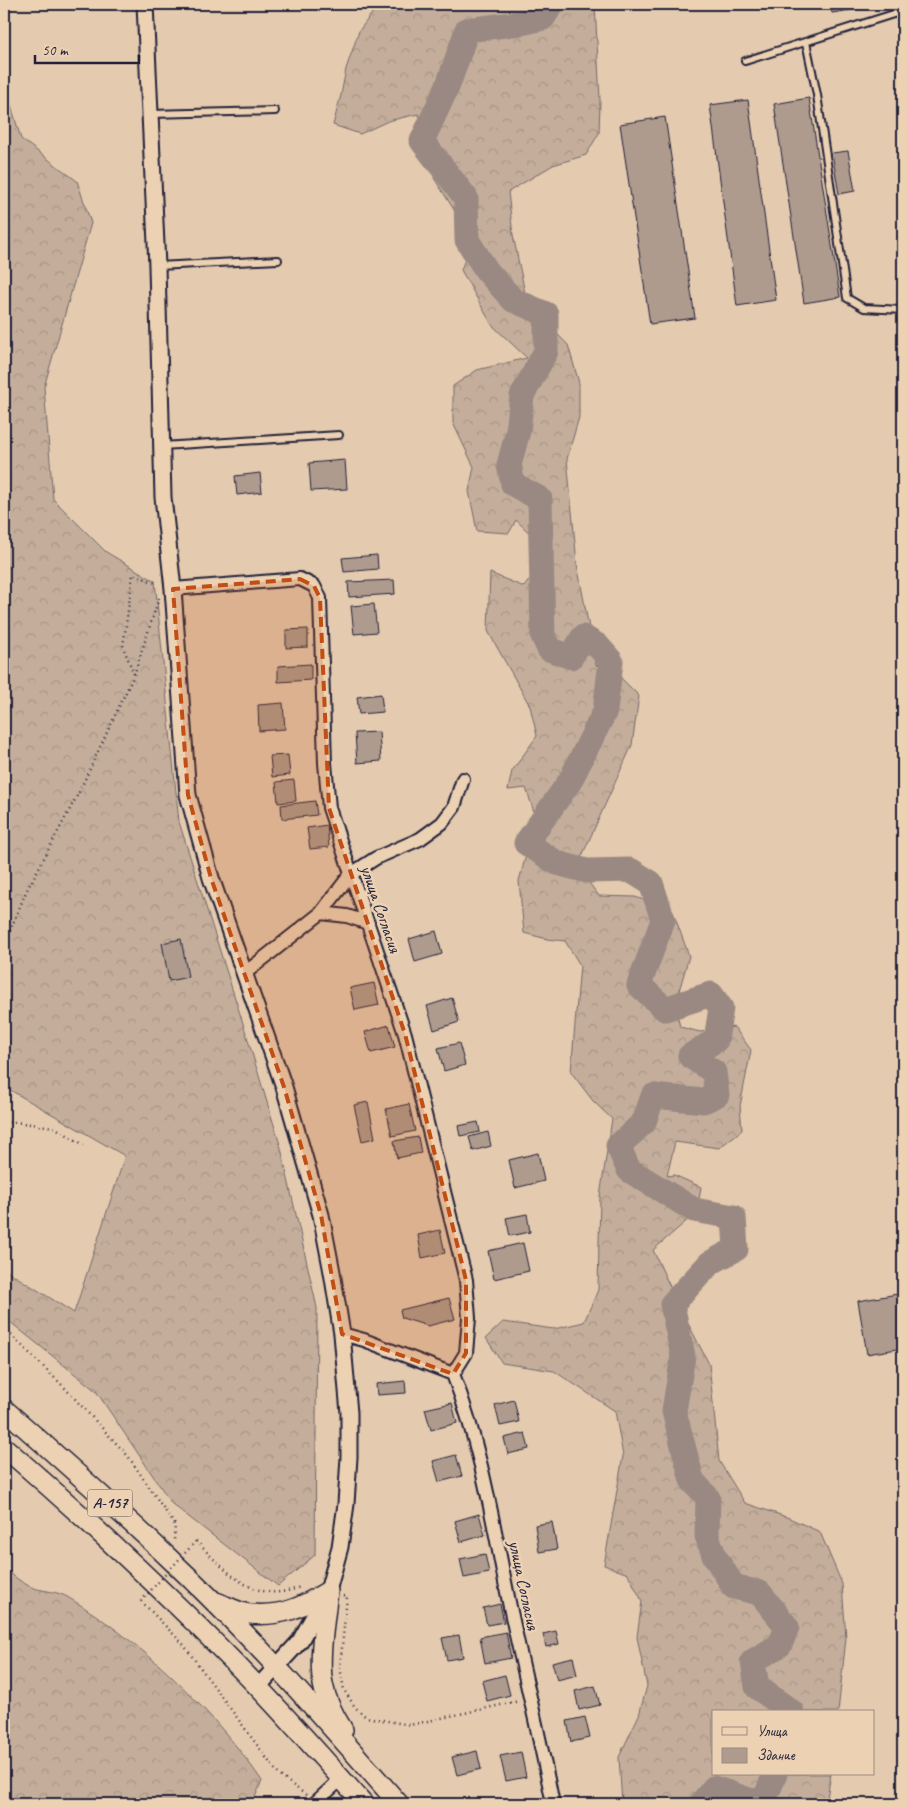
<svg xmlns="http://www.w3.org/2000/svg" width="907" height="1808" viewBox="0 0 907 1808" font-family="Caveat,sans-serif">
<defs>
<pattern id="forest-crowns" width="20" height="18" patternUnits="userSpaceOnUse" patternTransform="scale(1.25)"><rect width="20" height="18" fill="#c4ae9b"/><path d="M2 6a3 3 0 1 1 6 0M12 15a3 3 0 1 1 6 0" fill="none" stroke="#a89586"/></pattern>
</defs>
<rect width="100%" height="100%" fill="#e4caae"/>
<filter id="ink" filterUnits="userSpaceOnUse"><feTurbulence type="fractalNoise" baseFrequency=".02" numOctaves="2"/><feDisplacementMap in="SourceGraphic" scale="10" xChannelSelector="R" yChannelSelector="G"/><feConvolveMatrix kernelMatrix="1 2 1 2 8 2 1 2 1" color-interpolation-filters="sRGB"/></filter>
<g filter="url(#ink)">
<path fill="url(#forest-crowns)" stroke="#73686b" d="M366 4H595L600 100 599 133 586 155 553 165 508 192 513 235 527 303 568 345 579 383V417L567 459 577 564 596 665 615 672 639 696 632 745 577 867 599 896 635 897 672 909 689 956 675 1005 680 1027 700 1032 734 1027 751 1050 740 1106 742 1130 719 1148 675 1142 667 1176 674 1175 701 1187 697 1212 653 1250 677 1302 709 1364 719 1461 745 1503 789 1518 820 1532 842 1584 846 1638 838 1712H713V1774H831L826 1804H622L619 1757 639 1715 647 1686 637 1637 642 1601 628 1574 604 1565 623 1456 615 1411 554 1371 502 1363 486 1338 503 1322 554 1329 584 1322 598 1290 600 1196 612 1119 593 1101 571 1072 580 965 565 941 547 939 524 933 519 881 536 818 526 788 508 790 512 771 537 736 530 706 488 631 490 573 524 587 536 571 540 543 516 520 509 533 477 531 469 491 474 467 453 423V386L477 370 527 358 492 325 461 270 471 243 453 208 434 178 436 165 429 131 418 114 388 121 360 134 333 125 341 95 346 69 359 31 373 12Z
M4 81 21 139 77 181 91 223 44 387 53 499 106 552 155 581 179 822 241 1017 281 1148 317 1308 315 1555 278 1586 172 1504 96 1391 4 1317V1269L74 1313 125 1156 10 1090 4 1089Z
M4 1569C12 1574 20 1582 29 1586 41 1592 57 1590 69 1598 141 1641 215 1712 262 1781L252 1804H4Z"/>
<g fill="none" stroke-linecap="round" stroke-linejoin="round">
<path stroke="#9a8982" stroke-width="25" d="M552 4 543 18 521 23 467 30 448 85 422 141 466 198 467 240 487 271 513 300 546 314V351L522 396 518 431 509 465 513 484 540 499 543 636 549 649 571 657 583 637 597 645 611 661 605 711 570 781 526 843 557 863 587 871 630 870 651 883 663 920 639 985 665 1009 711 994 721 1008 716 1040 690 1056 714 1072 717 1095 704 1101 653 1096 644 1122 618 1146 629 1170 694 1210 734 1217 736 1249 710 1263 672 1304 683 1356 674 1411 692 1480 708 1498 707 1536 714 1555 734 1587 760 1593 787 1627 780 1645 753 1661 757 1687 792 1712
M701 1804 714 1788 755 1802 766 1796 775 1774"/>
</g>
<path fill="#ae9b8e" stroke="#22223b" d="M830 4H858L859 9 832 13Z
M809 98 840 297 804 303 774 104Z
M748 100 776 300 737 306 710 105Z
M665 117 695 318 650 324 620 124Z
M848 151 855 191 839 194 832 153Z
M345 460 347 489 311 491 309 463Z
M260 473 262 492 237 495 235 476Z
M377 555 378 569 344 572 342 558Z
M394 580 395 594 349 597 348 582Z
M374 604 377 632 354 634 351 606Z
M308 629V647L286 648V630Z
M311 664V680L278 682V666Z
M381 694 383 712 359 714 357 697Z
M283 703 285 729 259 731 258 705Z
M379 732 381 761 357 763 355 733Z
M288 755 290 775 272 777 270 756Z
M294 780 296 801 278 803 276 782Z
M315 801 317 815 282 819 281 805Z
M327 825 329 847 310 849 307 828Z
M436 931 442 954 415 962 409 939Z
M181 939 188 977 169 981 162 943Z
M374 983 379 1005 355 1010 350 988Z
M452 998 459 1022 434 1030 427 1006Z
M389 1025 395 1047 371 1053 365 1032Z
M459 1043 465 1065 444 1071 438 1048Z
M368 1102 375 1138 362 1141 354 1105Z
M409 1104 415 1131 392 1136 386 1109Z
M478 1122 480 1132 460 1136 458 1126Z
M488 1132 491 1146 473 1151 469 1137Z
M418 1137 421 1153 397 1158 394 1141Z
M538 1153 544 1181 515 1188 509 1160Z
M527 1214 530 1232 510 1236 506 1218Z
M440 1230 445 1253 422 1258 418 1235Z
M523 1243 529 1271 494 1279 488 1251Z
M903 1293V1348L867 1354 858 1301Z
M449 1298 455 1319 428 1326 402 1318 400 1310Z
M405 1381 406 1393 377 1395 376 1384Z
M514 1400 519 1422 500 1426 495 1405Z
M452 1403 457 1423 431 1430 425 1409Z
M525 1433 529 1449 508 1454 504 1438Z
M456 1455 462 1476 439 1482 433 1461Z
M479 1514 485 1535 461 1542 455 1521Z
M552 1522 557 1549 539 1552 535 1525Z
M485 1554 489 1573 464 1578 460 1559Z
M500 1604 504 1622 487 1625 483 1608Z
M556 1631 559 1644 546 1647 543 1634Z
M506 1632 511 1658 485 1663 480 1637Z
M459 1635 463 1657 447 1660 442 1638Z
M573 1657 577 1675 557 1680 552 1662Z
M505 1675 510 1695 487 1701 482 1681Z
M595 1686 600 1705 579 1710 575 1691Z
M585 1717 590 1738 571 1742 567 1721Z
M477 1751 481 1769 457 1775 452 1757Z
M521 1752 526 1777 506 1781 500 1756Z"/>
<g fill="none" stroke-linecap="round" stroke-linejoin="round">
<defs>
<path id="service" d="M806 42 817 95 847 298 864 308 903 310
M745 61 903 11
M150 114 275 111
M157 266 278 260
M162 446 339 435"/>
<path id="minor" d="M173 589 300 579 314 586 320 598 325 763 329 808 405 1034 466 1280 469 1318 466 1353 453 1374 364 1340 342 1334
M321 913 347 916 368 923
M245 973 321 913 351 874 376 858 420 839 442 823 454 807 463 779
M453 1374C482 1449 494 1529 510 1607 524 1673 540 1738 553 1804
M314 1804 341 1779"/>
<path id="tertiary" d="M145 4 157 266 163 497 173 589 188 795 211 878 284 1087 321 1215 332 1272 342 1334 349 1413V1457L346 1504 340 1547 328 1591 300 1641 258 1687"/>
<path id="primary" d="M4 1409C61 1459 118 1509 172 1561 253 1637 326 1721 399 1804
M4 1447C91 1523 177 1602 257 1686 294 1725 329 1765 364 1804
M328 1591C325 1618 318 1659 323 1684 326 1701 334 1716 343 1730
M216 1602C227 1606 239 1613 250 1614 282 1617 302 1607 328 1591"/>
</defs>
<use href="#service" stroke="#22223b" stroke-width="10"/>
<use href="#minor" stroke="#22223b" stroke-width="16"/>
<use href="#tertiary" stroke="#22223b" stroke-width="19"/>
<use href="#primary" stroke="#22223b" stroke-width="22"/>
<path stroke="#22223b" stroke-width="2.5" stroke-dasharray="1 4" stroke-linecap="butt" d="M134 674 123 647 133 574 158 584
M4 945 26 892 79 792 134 675 159 598
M4 1123 14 1122 54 1127 84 1145
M4 1328 63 1386 128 1456 175 1525 174 1541
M196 1541C226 1571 255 1607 302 1586
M343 1596 347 1597 340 1667 344 1690 355 1707 366 1717 410 1725 519 1701
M141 1601 183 1644 279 1775 306 1795"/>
<use href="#service" stroke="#ecd1b3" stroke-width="6"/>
<use href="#minor" stroke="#ecd1b3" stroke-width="12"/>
<use href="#tertiary" stroke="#ecd1b3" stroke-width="15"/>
<use href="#primary" stroke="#ecd1b3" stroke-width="19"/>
<path stroke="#22223b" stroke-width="2.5" stroke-dasharray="1 4" stroke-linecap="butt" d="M141 1601 196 1541"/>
</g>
</g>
<path fill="#c04e15" fill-opacity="0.2" stroke="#c04e15" stroke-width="4" stroke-dasharray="10 6" stroke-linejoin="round" d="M300 579 314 586 320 598 329 808 405 1034 466 1280V1353L453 1374 342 1334 321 1215 284 1087 211 878 188 795 173 589Z"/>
<g text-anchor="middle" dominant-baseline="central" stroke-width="5" stroke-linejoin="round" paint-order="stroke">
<rect fill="#ecd1b3" stroke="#5f565f" stroke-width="1" x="87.5" y="1489.5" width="45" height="27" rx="4"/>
<g font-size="16" font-weight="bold" fill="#22223b">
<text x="110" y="1503">А-157</text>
</g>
<g font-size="18" fill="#22223b" stroke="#ecd1b3">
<text transform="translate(381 909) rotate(71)">улица Согласия</text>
<text transform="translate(524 1585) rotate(78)">улица Согласия</text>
</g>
</g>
<rect width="907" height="1808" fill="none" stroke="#ecd1b3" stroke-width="20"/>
<rect x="10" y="10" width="887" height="1788" fill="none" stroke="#22223b" stroke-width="2" filter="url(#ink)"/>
<rect x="712" y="1710" width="162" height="65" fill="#ecd1b3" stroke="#9b8b83"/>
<rect x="722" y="1727" width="25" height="8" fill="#ecd1b3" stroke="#9b8b83"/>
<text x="757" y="1736" font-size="15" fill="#22223b">Улица</text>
<rect x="722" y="1748" width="25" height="15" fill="#ae9b8e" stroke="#9b8b83"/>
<text x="757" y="1760" font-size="15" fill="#22223b">Здание</text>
<path d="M35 55v8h104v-8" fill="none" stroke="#22223b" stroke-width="2.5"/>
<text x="42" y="55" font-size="15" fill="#22223b" stroke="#ecd1b3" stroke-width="4" paint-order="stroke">50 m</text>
</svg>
